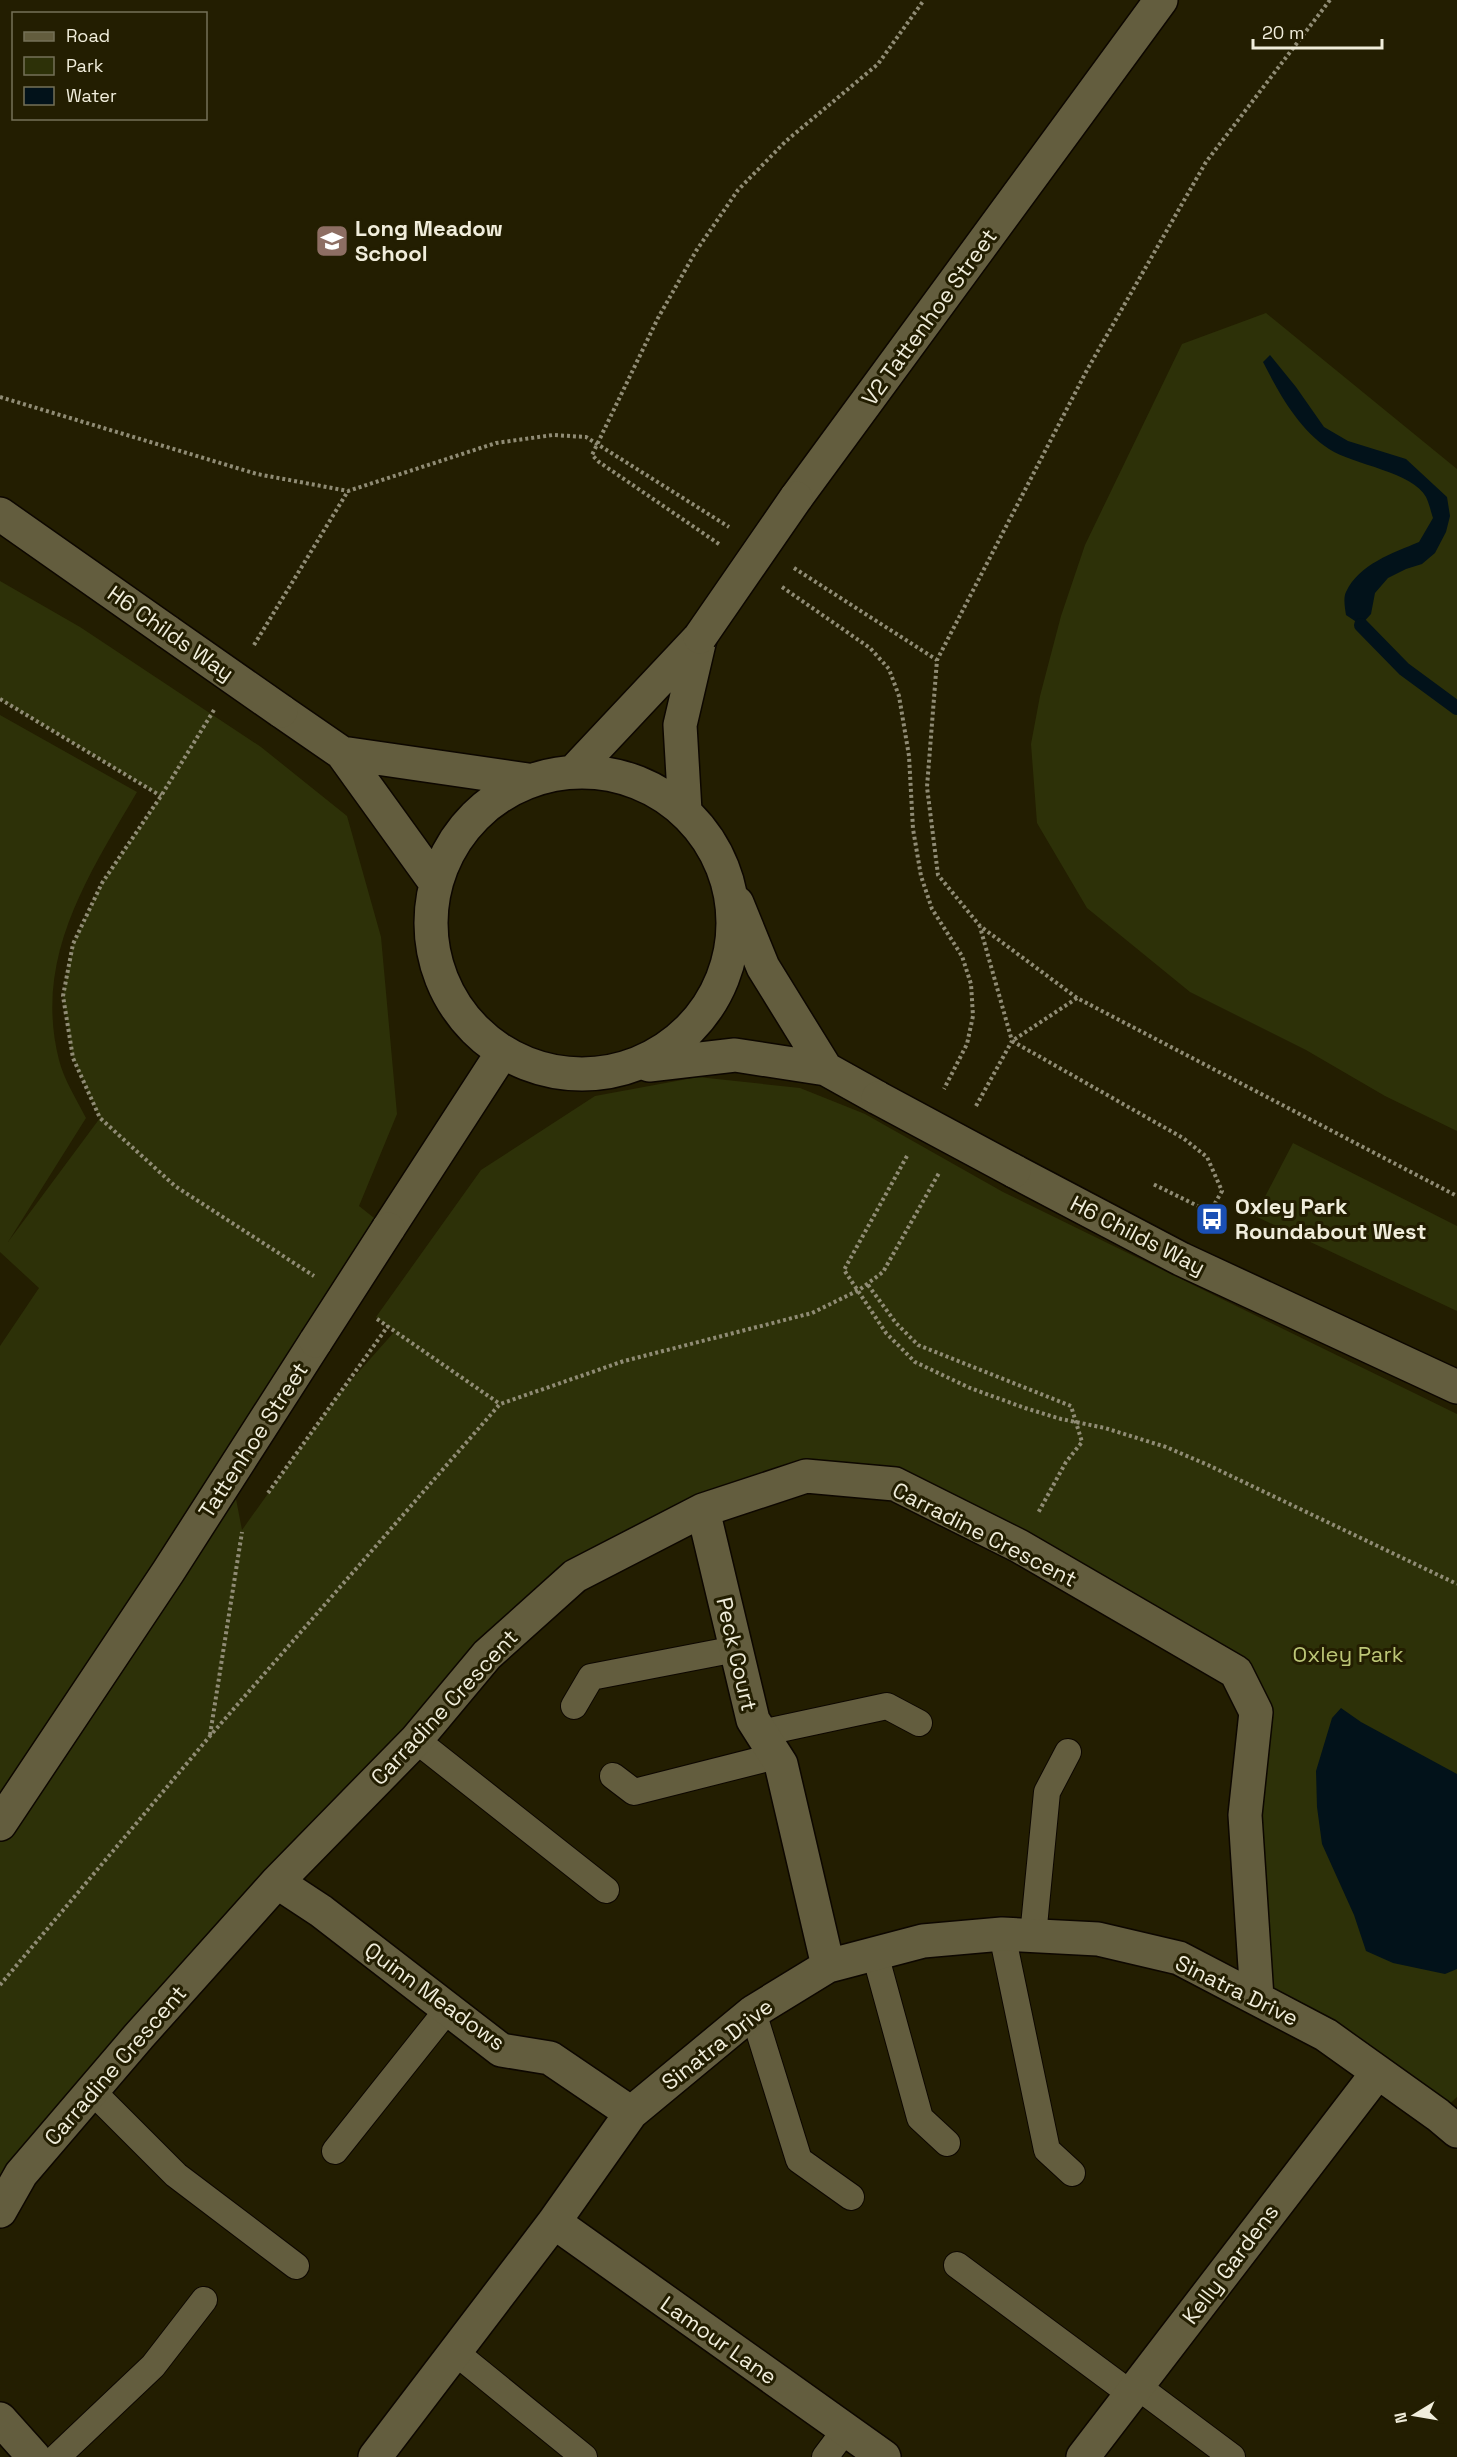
<svg xmlns="http://www.w3.org/2000/svg" width="1457" height="2457" viewBox="0 0 1457 2457" font-family="'Space Grotesk',sans-serif">
<rect width="100%" height="100%" fill="#231e01"/>
<path fill="#2d3108" d="M1266 313 1457 469V1131L1385 1096 1306 1050 1190 992 1087 908 1037 823 1031 744 1040 696 1061 616 1085 545 1182 344Z
M0 581 80 627 261 747 347 816 381 937 397 1114 359 1206 388 1229 231 1473 242 1530 339 1394 395 1331 376 1317 481 1170 595 1096 698 1077 800 1088 865 1114 1003 1192 1457 1414V2097L1438 2115 1257 1998 1256 1712 1236 1672 895 1484 806 1476 575 1576 0 2211V1346L39 1288 0 1252V715L137 792C88 876 33 958 59 1060 64 1080 77 1100 86 1118L8 1242 100 1118 73 1058 63 996 73 944 102 883 161 796 0 699Z
M1293 1143 1457 1226V1311L1255 1216Z"/>
<path fill="#02121a" d="M1270 355 1296 387 1324 427 1348 441 1406 459 1447 497 1450 516 1446 532 1435 553 1422 564 1406 569 1388 578 1375 593 1371 614 1361 625 1346 615C1345 608 1343 598 1346 592 1359 564 1393 553 1419 542L1433 518C1431 512 1429 503 1426 497 1413 472 1354 465 1329 449 1298 428 1280 395 1263 362Z
M1341 1708 1361 1722 1457 1774V1969L1445 1974 1393 1963 1366 1951 1354 1915 1322 1844 1317 1807 1316 1771 1332 1718Z"/>
<g fill="none" stroke-linecap="round" stroke-linejoin="round">
<path stroke="#02121a" stroke-width="14" d="M1361 625 1404 669 1457 708"/>
<defs>
<path id="lane" d="M574 1706 591 1677 736 1649
M761 1733 887 1706 919 1723
M416 1740 606 1890
M613 1776 634 1792 776 1756
M1002 1934 1047 2150 1072 2173
M1033 1936 1047 1792 1068 1752
M875 1954 920 2118 947 2143
M753 2012 799 2160 851 2197
M92 2091 176 2175 296 2266
M335 2151 448 2009
M957 2265 1131 2394
M455 2352 584 2457
M1137 2386 1232 2457
M57 2457 153 2366 204 2300
M825 2457 846 2429"/>
<path id="street" d="M703 1510 753 1720 781 1764 828 1966
M277 1882 321 1911 501 2050 550 2058 631 2113
M0 2211 21 2174 139 2036 277 1882 416 1740 487 1655 575 1576 703 1510 806 1476 895 1484 1019 1546 1236 1672 1256 1712 1245 1815 1257 1998
M554 2222 884 2457
M0 2419 34 2457
M375 2457 554 2222 631 2113 753 2012 828 1966 923 1941 1002 1934 1098 1939 1179 1958 1326 2035 1438 2115 1457 2131
M1083 2457 1378 2072"/>
<path id="secondary" d="M796 498 1161 0
M0 514 168 632
M281 711 342 753 435 882
M342 753 528 780
M575 770 700 637
M431 923a151 151 0 1 1 302 0a151 151 0 1 1-302 0Z
M685 811 680 725 700 639
M737 903 763 967 826 1069
M649 1065 735 1055 826 1069 878 1098
M1014 1171 1181 1259 1457 1387
M388 1229 502 1053
M0 1824 168 1572 316 1341"/>
</defs>
<use href="#lane" stroke="#0d0700" stroke-width="28"/>
<use href="#street" stroke="#0d0700" stroke-width="36"/>
<use href="#secondary" stroke="#0d0700" stroke-width="36"/>
<path stroke="#908c75" stroke-width="4" stroke-dasharray="3 3" stroke-linecap="butt" d="M1330 0 1206 162 1087 370 937 660 927 787 938 875 980 926 1077 998 1457 1196
M0 397 257 474 348 491 496 443 553 435 586 437 729 527
M719 544 599 462 592 455 658 318 696 251 738 190 786 141 878 64 924 0
M794 568 937 660
M782 587 870 648 889 669 899 696 909 756 913 829 921 876 932 909 962 956 971 984 973 1016 967 1044 944 1089
M254 645 348 491
M0 699 161 796
M214 710 161 796 102 883 73 944 63 996 73 1058 100 1118 175 1186 314 1276
M1077 998 1012 1041 1183 1138 1207 1157 1222 1191 1210 1212 1153 1184
M976 1106 1012 1041 980 927
M907 1156 844 1270 886 1333 915 1362 970 1388 1025 1408 1061 1419 1105 1428 1166 1447 1208 1465 1457 1584
M868 1285 896 1323 918 1345 1071 1406 1082 1442 1066 1462 1038 1513
M377 1319 500 1404
M268 1493 388 1326
M210 1735 242 1532
M0 1985 210 1736 500 1404 624 1361 812 1313 859 1290 883 1272 939 1173"/>
<use href="#lane" stroke="#635d3e" stroke-width="26"/>
<use href="#street" stroke="#635d3e" stroke-width="33"/>
<use href="#secondary" stroke="#635d3e" stroke-width="33"/>
<defs>
<path id="secondary-bridge" d="M168 632 281 711
M700 637 796 498
M878 1098 1014 1171
M316 1341 388 1229"/>
</defs>
<use href="#secondary-bridge" stroke="#0d0700" stroke-width="36" stroke-linecap="butt"/>
<use href="#secondary-bridge" stroke="#635d3e" stroke-width="33"/>
</g>
<defs>
<symbol id="school-square" viewBox="-11 -11 22 22"><rect x="-9" y="-9" width="18" height="18" rx="4" fill="#8d6e63" stroke="#231e01"/><path d="M0-5L7-2L0 1L-7-2ZM-4 1L0 2.5L4 1V4Q0 6-4 4Z" fill="#fff"/></symbol>
<symbol id="bus-square" viewBox="-11 -11 22 22"><rect x="-9" y="-9" width="18" height="18" rx="4" fill="#1a4fb4" stroke="#231e01"/><path d="M-5-6H5V4H4V6H2V4H-2V6H-4V4H-5ZM-3.5-4V0h7V-4ZM-3.5 1.2v1.5H-2V1.2ZM2 1.2v1.5H3.5V1.2Z" fill="#fff"/></symbol>
</defs>
<g fill-rule="evenodd">
<use href="#school-square" x="313" y="222" width="38" height="38"/>
<use href="#bus-square" x="1193" y="1200" width="38" height="38"/>
</g>
<g text-anchor="middle" dominant-baseline="central" stroke-width="6" stroke-linejoin="round" paint-order="stroke">
<g font-size="22" font-weight="bold" fill="#f0eddb" stroke="#231e01" text-anchor="start">
<text x="355" y="228">Long Meadow<tspan x="355" dy="25">School</tspan></text>
<text x="1235" y="1206">Oxley Park<tspan x="1235" dy="25">Roundabout West</tspan></text>
</g>
<g font-size="22" fill="#f0eddb" stroke="#231e01">
<text transform="translate(929 317) rotate(-54)">V2 Tattenhoe Street</text>
<text transform="translate(171 633) rotate(35)">H6 Childs Way</text>
<text transform="translate(1138 1235) rotate(27)">H6 Childs Way</text>
<text transform="translate(253 1440) rotate(-57)">Tattenhoe Street</text>
<text transform="translate(985 1534) rotate(27)">Carradine Crescent</text>
<text transform="translate(737 1654) rotate(77)">Peck Court</text>
<text transform="translate(444 1707) rotate(-47)">Carradine Crescent</text>
<text transform="translate(1237 1990) rotate(26)">Sinatra Drive</text>
<text transform="translate(435 1996) rotate(36)">Quinn Meadows</text>
<text transform="translate(717 2044) rotate(-38)">Sinatra Drive</text>
<text transform="translate(115 2065) rotate(-49)">Carradine Crescent</text>
<text transform="translate(1230 2264) rotate(-53)">Kelly Gardens</text>
<text transform="translate(719 2340) rotate(35)">Lamour Lane</text>
</g>
<g font-size="22" fill="#bdc777" stroke="#231e01">
<text x="1348" y="1654">Oxley Park</text>
</g>
</g>
<rect x="12" y="12" width="195" height="108" fill="#231e01" stroke="#757158" stroke-width="1.5"/>
<rect x="24" y="32" width="30" height="9" fill="#635d3e" stroke="#757158" stroke-width="1.5"/>
<text x="66" y="42" font-size="18" fill="#f0eddb">Road</text>
<rect x="24" y="57" width="30" height="18" fill="#2d3108" stroke="#757158" stroke-width="1.5"/>
<text x="66" y="72" font-size="18" fill="#f0eddb">Park</text>
<rect x="24" y="87" width="30" height="18" fill="#02121a" stroke="#757158" stroke-width="1.5"/>
<text x="66" y="102" font-size="18" fill="#f0eddb">Water</text>
<g transform="translate(1415 2415) rotate(259)" stroke="#231e01" stroke-width="4.5" paint-order="stroke">
<path d="M0-4.5L10 22L0 15L-10 22Z" fill="#f0eddb"/>
<text y="-9" font-size="16" font-weight="bold" text-anchor="middle" fill="#f0eddb">N</text>
</g>
<path d="M1253 39v9h129v-9" fill="none" stroke="#f0eddb" stroke-width="3"/>
<text x="1262" y="39" font-size="18" fill="#f0eddb" stroke="#231e01" stroke-width="4.5" paint-order="stroke">20 m</text>
</svg>
